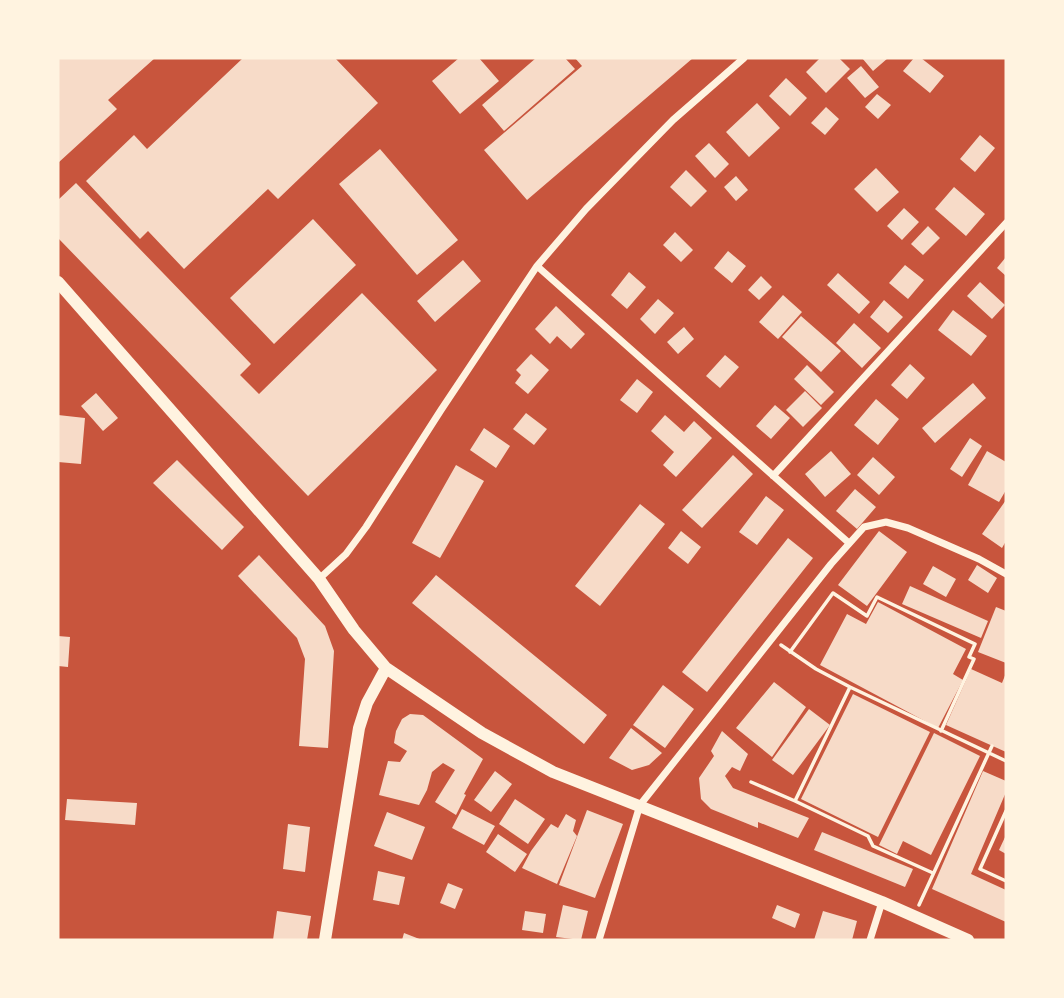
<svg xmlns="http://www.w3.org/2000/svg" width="1064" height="998" viewBox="0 0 1064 998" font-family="Barlow,sans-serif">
<rect width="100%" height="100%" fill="#c8553d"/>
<path fill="#f7dbc8" d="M58 58H155L108 100 117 109 58 163Z
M243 58H335L378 103 278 199 268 189 184 269 148 231 140 239 86 181 134 135 147 149Z
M459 58H479L499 81 460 114 432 81Z
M536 58H565L575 69 504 131 482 105Z
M575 58H693L527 200 484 150 582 66Z
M820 58H839L850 69 826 93 806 72Z
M862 58H888L873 71Z
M914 58H921L944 76 930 93 903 71Z
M861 66 879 87 865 98 847 78Z
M786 78 807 98 790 116 769 96Z
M877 94 891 105 878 119 865 107Z
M757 103 780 128 749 157 726 132Z
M826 107 839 119 825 135 811 123Z
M980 135 995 148 975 172 960 159Z
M709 143 729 164 715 178 695 156Z
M380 149 458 240 417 275 339 184Z
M876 168 899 192 877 212 854 189Z
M686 170 707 191 691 207 670 187Z
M736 176 748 190 736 201 724 187Z
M76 183 251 364 240 375 259 394 362 293 437 370 308 496 58 238V200Z
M954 187 985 214 966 236 935 209Z
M904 208 919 222 902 240 887 226Z
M313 219 356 265 274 344 230 298Z
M928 226 940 238 923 255 911 244Z
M675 232 693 250 681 262 663 245Z
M728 251 746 266 732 283 714 268Z
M1006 257V276L997 268Z
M463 260 481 281 435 322 417 301Z
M905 265 924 280 908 299 889 283Z
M629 272 646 287 627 309 611 295Z
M838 273 870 302 859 314 827 285Z
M761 276 772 287 759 300 748 290Z
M980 282 1005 305 992 319 967 296Z
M783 295 802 312 778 339 759 322Z
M658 299 674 313 655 334 640 319Z
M884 300 903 317 888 333 870 317Z
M556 306 585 334 571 349 557 336 550 344 535 329Z
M953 310 987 336 971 356 938 330Z
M801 316 841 351 821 372 782 337Z
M854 323 881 348 862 368 836 343Z
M684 327 694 339 678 354 667 342Z
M531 354 549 370 528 394 515 383 521 375 516 370Z
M725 355 739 367 720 388 706 376Z
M910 364 925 378 907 399 891 385Z
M807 365 834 392 821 405 794 379Z
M637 379 653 392 637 413 620 400Z
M973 383 986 398 935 443 922 428Z
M805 391 822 408 803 427 786 410Z
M96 393 118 418 103 431 81 406Z
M876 399 899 419 878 445 854 425Z
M775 405 790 418 771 439 756 426Z
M526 413 547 429 534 445 513 429Z
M58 415 85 418 81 464 58 462Z
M665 415 684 432 694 421 712 438 676 477 663 465 674 452 651 431Z
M484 428 510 446 496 468 470 450Z
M970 438 982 446 962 477 950 469Z
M831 451 851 474 825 497 805 474Z
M987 451 1006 462V490L999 502 968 485Z
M733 455 753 474 702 528 682 510Z
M873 457 895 477 879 495 857 475Z
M177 460 244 527 222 550 153 483Z
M456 465 484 481 440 558 412 543Z
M855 489 876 507 857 529 836 511Z
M766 496 784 510 757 545 739 532Z
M1006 500V541L1002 548 982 534Z
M640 504 665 524 600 606 575 586Z
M681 531 701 547 688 564 668 548Z
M879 531 907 552 867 606 838 585Z
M788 538 813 558 707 692 682 672Z
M259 555 325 626 334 651 328 748 299 746 305 659 297 638 238 576Z
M977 565 997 578 988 593 968 580Z
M933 566 956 579 946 597 923 584Z
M436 575 607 715 584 744 412 603Z
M910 586 988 621 981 638 902 604Z
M878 602 966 649 953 674 963 680 938 728 820 665 847 614 866 624Z
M996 607 1006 611V663L978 652Z
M58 636 70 637 68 667 58 666Z
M971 669 1002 683 1006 673V752L946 725Z
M774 682 806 707 772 757 736 728Z
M663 685 694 709 665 748 633 725Z
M853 694 930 732 878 837 801 799Z
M809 709 830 725 793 775 772 760Z
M410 714 423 715 483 759 464 794 466 795 456 815 435 802 455 770 443 763 432 772 427 790 419 805 379 795 388 761 400 762 407 751 394 743 396 731 402 719Z
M631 728 662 753 649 765 632 770 609 758Z
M722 731 748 754 740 771 732 767 725 776 733 788 809 818 798 838 758 822V828L711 809 701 799 699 778 714 756 711 751Z
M934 733 980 756 931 855 903 841 897 854 879 845Z
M495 771 512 784 491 812 474 800Z
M983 771 1006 781V792L971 874 1006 890V922L932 889Z
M67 799 137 803 135 825 65 820Z
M515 799 545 819 528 844 499 824Z
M462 809 495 826 484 845 452 828Z
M587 810 623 824 595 898 559 885Z
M387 812 425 827 412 860 374 846Z
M566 814 576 820 573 831 577 836 557 884 522 868 531 851 551 824 558 828Z
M288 824 310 827 305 872 283 869Z
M822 832 913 869 905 887 814 850Z
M498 834 527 854 515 872 486 852Z
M1006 835V854L999 850Z
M378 871 405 877 399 905 373 900Z
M448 883 463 889 455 909 440 903Z
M563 905 588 911 581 940 556 937Z
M777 905 800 914 795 928 772 918Z
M277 911 311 916 307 940H273Z
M525 911 546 914 543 933 522 930Z
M823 911 857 921 852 940H814Z
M404 933 422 940H402Z"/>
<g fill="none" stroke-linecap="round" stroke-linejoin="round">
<path stroke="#fff3e0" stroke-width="3.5" d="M781 645 816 669 850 687 1006 761
M790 652 833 593 867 616 877 597 975 644 969 657 974 659 941 731
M751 782 795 801 868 836 873 846 933 873
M795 801 850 687
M1006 811 980 869 1006 881
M919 905 992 746"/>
<path stroke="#fff3e0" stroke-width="7" d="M537 266 849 543
M773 476 1006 223
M319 579 346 554 366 527 441 410 537 266 586 209 673 120 744 58
M599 940 640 805 831 564 864 527 886 522 908 528 979 559 1006 574
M870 940 882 902"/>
<path stroke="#fff3e0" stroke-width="12" d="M58 282 319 579 354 630 386 668 482 733 553 772 882 902 968 940
M325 940 359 728 367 703 386 668"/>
</g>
<rect width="1064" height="998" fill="none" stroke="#fff3e0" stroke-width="119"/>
</svg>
